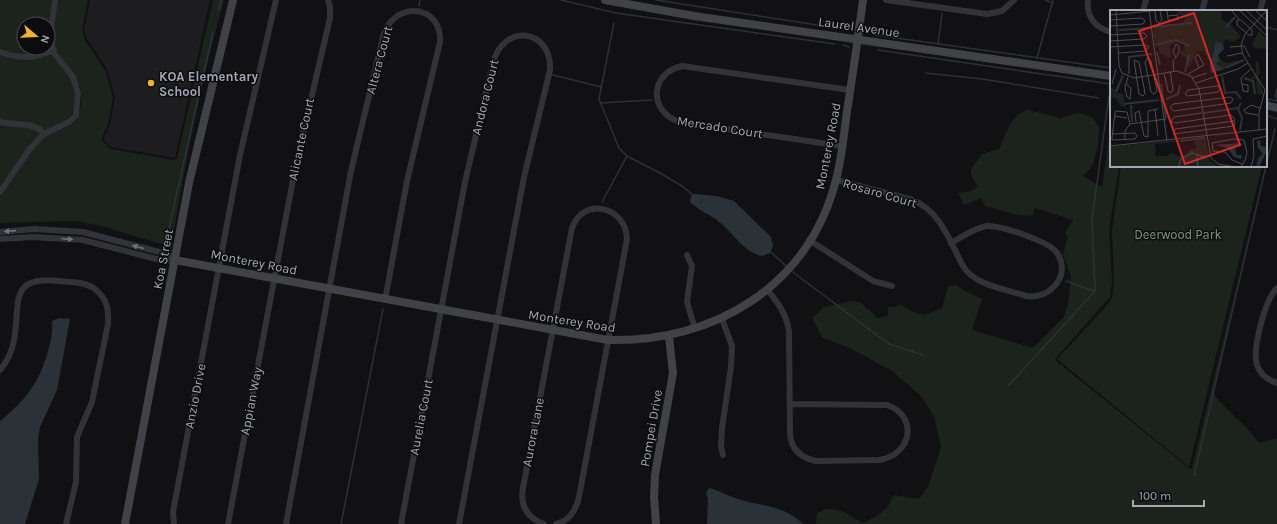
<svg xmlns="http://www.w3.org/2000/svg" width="1277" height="524" viewBox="0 0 1277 524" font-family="Karla,sans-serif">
<rect width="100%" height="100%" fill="#111113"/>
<path fill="#1d1d20" d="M90 0H210L175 158 111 147 103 139 110 125 115 97 107 69 87 39 84 30Z"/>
<path fill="#1c231d" d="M0 0H52L48 24H24V48H48V39L50 49C30 57 21 55 0 49Z
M58 0H88L82 30 85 40 105 70 113 97 108 124 101 140 111 149 174 160 177 159 213 0H224C201 81 185 164 171 247L102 226 75 221 0 223C0 216 0 206 0 199 2 188 35 145 45 137 56 129 74 129 79 113 90 78 63 72 56 48 51 32 55 16 58 0Z
M0 54C19 61 33 61 52 54L71 78 76 93V103L73 113 67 120 45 131 35 124 0 119Z
M1028 110 1061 118 1077 113 1083 114 1093 118 1099 127C1099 142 1097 167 1082 176L1102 187 1111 124V166H1119L1109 230 1112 282 1110 297 1056 358 1055 360 1190 469 1192 468 1266 166 1213 393C1226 411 1246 424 1259 443L1277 438V524H816L817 513C834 503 848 514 862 523 879 516 886 512 894 495L910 498H920L928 487 941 448 934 416 921 396 892 371 848 347 823 338 812 318 824 307 852 301 860 302 878 318 888 316V307H896L900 304C920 316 920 318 942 308L948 286 956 285 967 292 982 299 972 330 1033 348 1064 317 1068 304 1071 276 1063 255 1068 236 1065 233 1073 220 1035 208 1032 216 1018 215 985 206 981 198 964 205 958 193 971 191 978 187 971 175V169L982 154 999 149C1006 135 1011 113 1028 110Z
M0 124 33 128 41 134 26 149 0 187Z
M1121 166H1262L1189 467 1057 359 1103 310 1112 298 1114 282 1112 231Z"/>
<path fill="#2a3238" d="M695 194 716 196 734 201 771 237 773 246 770 253 762 256C743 252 733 232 718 221 709 214 698 210 690 202L691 196Z
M59 318 70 319 57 390 40 427 38 440 39 479 25 524H0V421C25 401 40 382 48 351 51 340 53 332 52 321Z
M709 488C719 490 728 496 738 499 760 506 786 506 803 524H707L708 499 706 493Z"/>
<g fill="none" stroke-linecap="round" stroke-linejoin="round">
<path stroke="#2a3238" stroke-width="1.5" d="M561 0 616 13 835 44
M656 0 850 30
M1045 0 1053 3
M419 6 420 0
M219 10 221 0
M1147 10 1151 11
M614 23 599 99 619 148 627 156 660 173 682 186 694 196
M1266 27 1277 30
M875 35 1111 68
M938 44 942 14
M843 45 849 47
M878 50 1111 84
M1037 58 1053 0
M925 73 982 79 1099 98
M553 75 601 87
M1277 89 1275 96 1277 99
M1266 99 1277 101
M600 103 652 100
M1266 115 1277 119
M1266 166 1275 129
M602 202 627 156
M165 246 213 32
M771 252 786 266
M790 270 889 344 923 355
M1066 281 1094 291
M1008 386 1095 291 1092 219 1109 96
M1194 476 1266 166
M341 524 383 309"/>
<path stroke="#323338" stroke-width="6" d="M886 0 987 14 1002 11 1014 0
M1088 0C1086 16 1095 28 1111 32
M1143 11 1146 0
M1202 11 1205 0
M1260 11 1263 0
M0 52C22 59 32 59 54 50
M0 122C15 126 35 121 44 134
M842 146 679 122C648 111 650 73 682 66L850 90
M836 180 913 200C941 212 950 242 963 266 975 286 1006 289 1026 296 1050 300 1072 275 1057 253 1051 242 1000 225 987 226 974 228 962 237 951 243
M0 192 29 150 38 140 44 134 69 122 76 115 78 93 73 77 54 53 50 35 55 0
M0 232 34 229 83 232 167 254 175 260
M0 239 32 237 83 240 164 261 175 260
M809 240 873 281 892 286
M687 255 692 266 687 302 695 329
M1277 288C1265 299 1252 350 1257 365 1260 374 1268 380 1277 383
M767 289C778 303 786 313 789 331L790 433C791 449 801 458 816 461L879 460C912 455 919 416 887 405L790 404
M722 319 732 346 731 367 722 428 721 447 723 455
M0 370C7 362 12 351 14 340 21 305 7 275 59 281 71 282 86 282 95 289 107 299 109 309 108 324L92 402 77 437 76 482 66 524
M174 524 173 512 240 155 276 0
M228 524 296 164 330 18V7L328 0
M286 524 351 171 384 33C397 0 442 5 440 42L407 181 385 300
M401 524 465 182 493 63C503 23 552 28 550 70L524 177 459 524
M544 524C527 518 520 506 523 488L572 228C583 196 626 206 627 239L579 497C576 510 570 521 556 524"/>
<path stroke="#404248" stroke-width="8" d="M605 0 694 16 1111 76
M1266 105 1277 108
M175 260 608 340C714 343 809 286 836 180 842 157 844 134 847 111 853 74 858 37 863 0
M125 524 189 183 233 0
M656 524 654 497 655 475 673 373 669 337"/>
</g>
<defs><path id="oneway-solid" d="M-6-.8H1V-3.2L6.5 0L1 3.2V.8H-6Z"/></defs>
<g fill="#70737c">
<use href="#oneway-solid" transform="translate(10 231) rotate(176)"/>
<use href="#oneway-solid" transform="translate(67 239) rotate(5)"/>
<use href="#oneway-solid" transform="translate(138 247) rotate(-165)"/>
</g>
<circle fill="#f3b229" stroke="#0c0c0e" stroke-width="1.5" cx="151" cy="83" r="4"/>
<g text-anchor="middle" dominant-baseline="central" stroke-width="3" stroke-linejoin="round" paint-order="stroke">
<g font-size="13" fill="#a3a8b4" stroke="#0c0c0e">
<text transform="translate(859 27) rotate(8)">Laurel Avenue</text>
<text transform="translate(379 60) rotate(-75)">Altera Court</text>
<text transform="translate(485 97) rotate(-76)">Andora Court</text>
<text transform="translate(720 127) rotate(9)">Mercado Court</text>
<text transform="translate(301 139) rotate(-78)">Alicante Court</text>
<text transform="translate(828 146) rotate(-79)">Monterey Road</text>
<text transform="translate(880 193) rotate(16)">Rosaro Court</text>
<text transform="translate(163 259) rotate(-79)">Koa Street</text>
<text transform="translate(254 262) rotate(11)">Monterey Road</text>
<text transform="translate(572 321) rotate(9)">Monterey Road</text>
<text transform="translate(195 396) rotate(-79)">Anzio Drive</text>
<text transform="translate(251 401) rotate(-79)">Appian Way</text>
<text transform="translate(421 417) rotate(-79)">Aurelia Court</text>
<text transform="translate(651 428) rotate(-80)">Pompei Drive</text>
<text transform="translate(533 432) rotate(-79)">Aurora Lane</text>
</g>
<g font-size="13" font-weight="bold" fill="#a3a8b4" stroke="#0c0c0e" text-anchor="start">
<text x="159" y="76">KOA Elementary<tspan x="159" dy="15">School</tspan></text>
</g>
<g font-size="13" fill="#799f7c" stroke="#0c0c0e">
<text x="1178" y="234">Deerwood Park</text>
</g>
</g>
<g transform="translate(1110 10)">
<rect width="157" height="157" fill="#111113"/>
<path d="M70 0H111L112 10 120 14 131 27 124 32 115 29 113 35 106 31 100 51 94 41H87L79 58 75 46 71 45V41H75L74 34 68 32 60 35 61 48 50 43 48 36 55 33 45 35 43 17 72 14 76 7 66 4ZM149 21 157 29 156 39 145 38 142 34ZM109 49 116 53 129 50 125 55 113 58 106 54ZM148 50 150 62 148 67 154 85 147 84 146 69 140 68 146 64V53ZM0 78 7 79 6 82 13 84 16 97 11 96 6 88 0 87ZM95 127 100 151 109 157H81V153L80 157H0V137ZM85 130 86 139H81L75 144 68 146 62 143 58 146H46L45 134Z" fill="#1c231d" fill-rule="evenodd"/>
<path d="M106 31 113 34 114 39 108 45 110 50 106 54 115 59 101 63 100 54ZM150 130 151 136 157 137V141L150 155 146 157 148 148 153 144 148 138 147 131ZM131 133 132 136 126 137 125 140 127 145H132L131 149 124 147 118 138 106 135Z" fill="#2a3238"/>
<path fill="none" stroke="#2a3238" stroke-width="2" d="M43 17 82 13M116 17 125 7M9 20 40 18M46 35 66 30 79 36M47 42 50 55M115 58 134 50M75 62 79 45M19 64V47L42 44M112 66 115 83 126 82 131 89M134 68 143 71 145 84M51 74 56 108M6 82 13 65M56 89 68 84 70 75M14 94 49 90M21 95 22 112M94 103 128 98M130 120 132 108 128 99 131 93M71 131 95 128"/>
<path fill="none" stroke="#4b4d53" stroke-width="1" d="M6 0 9 56 12 63 24 68 67 61 81 66 89 79 101 148 108 154 126 157M39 0 57 131M57 0 58 9 59 11 69 9 67 5 58 6M121 0 129 9M129 0 157 26M136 0 157 20M145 0 157 11M45 1 46 11 49 13 52 10 50 1M0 5 51 0M0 10 32 8 35 11 33 14 0 16M127 10H131L142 20V25H139L127 15ZM0 25 34 23 37 26 34 29 0 31M0 37 35 35 39 37 36 41 9 43M120 37 134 36 140 47M117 46 132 43M37 49 41 51 47 81 44 84 41 82 35 52ZM24 50 29 52 35 83 33 86 29 84ZM64 61 63 51 69 43V36L66 34 63 42 66 47M54 63 58 81 61 83 63 79 60 61M78 64 94 55 88 44 85 47 89 58M82 68 97 63M86 73 128 59 138 53M2 74 6 59M16 74 21 78 20 89 17 87 15 78V76L16 74 18 67M132 74 138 75V82L133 81V80L131 69V68L142 58M107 76 110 78 108 82 78 86 75 84 78 80ZM120 87 123 89 121 93 64 101 60 98 63 94ZM45 99 48 126M92 103 64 107 61 111 65 113 121 105 124 108 125 114 124 116 63 124 65 119 124 111M148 105 136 103 134 100 141 95 150 98M4 106 17 108M26 112 25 103 29 101 34 126 38 127V101L48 99M149 120V103L155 80 133 45 131 35 135 24 157 0M2 124 25 123 27 126 25 129 2 130V128L5 103 6 101 17 102 20 114M15 130V121L20 114 56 109M0 136 157 119M87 145 88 157M69 157 70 150 82 143 95 147 100 146M131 157 135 150 137 143 134 130 124 129 102 133 103 141 115 142 122 150 132 154M141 157 144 146 143 129 157 126"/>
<path fill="#d62828" fill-opacity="0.15" stroke="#d62828" stroke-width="2" d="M84 3 130 135 75 154 29 21Z"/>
<rect width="157" height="157" fill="none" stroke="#a3a8b4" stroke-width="2"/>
</g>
<g transform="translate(36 36) rotate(109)"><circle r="19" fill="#0c0c0e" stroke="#484a50"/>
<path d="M0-3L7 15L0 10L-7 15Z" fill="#f3b229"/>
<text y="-6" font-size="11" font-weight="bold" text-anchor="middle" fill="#a3a8b4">N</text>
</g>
<path d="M1133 500v6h71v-6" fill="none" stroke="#a3a8b4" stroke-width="2"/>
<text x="1139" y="500" font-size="12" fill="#a3a8b4" stroke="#0c0c0e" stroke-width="3" paint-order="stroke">100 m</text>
</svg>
